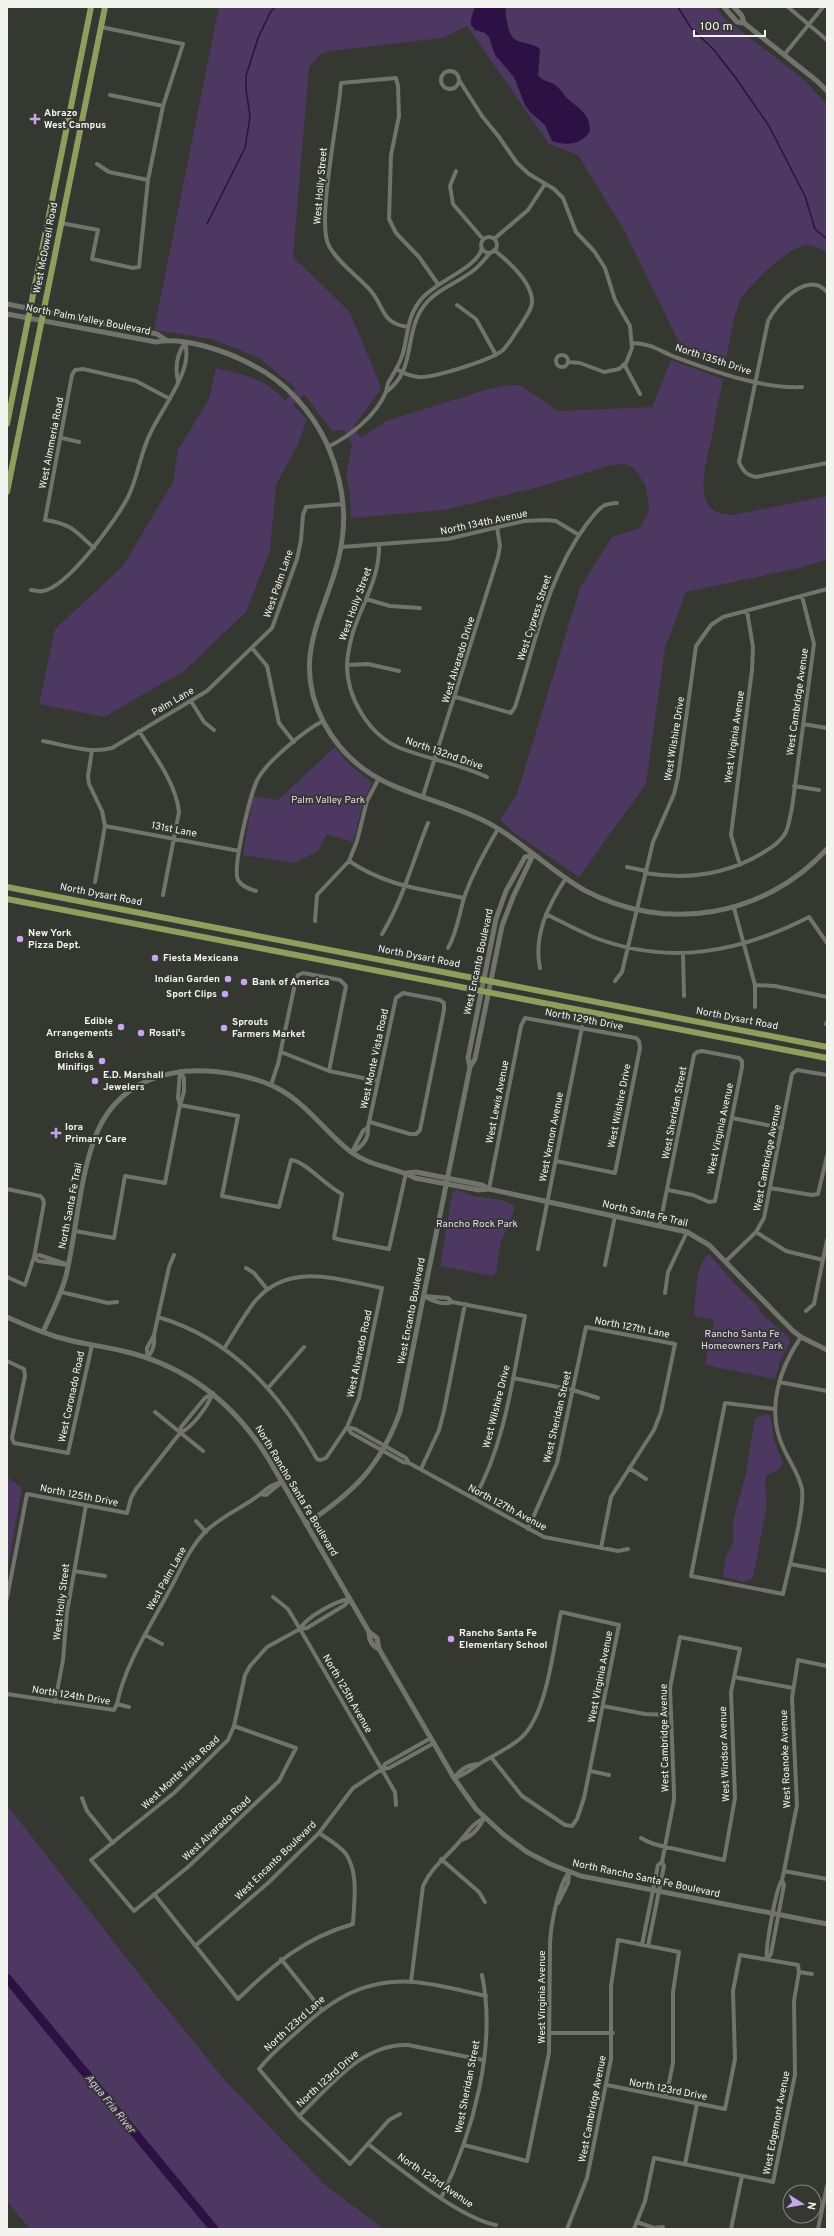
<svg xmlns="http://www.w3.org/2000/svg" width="834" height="2236" viewBox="0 0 834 2236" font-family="Overpass,sans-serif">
<rect width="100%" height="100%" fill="#353731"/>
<path fill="#4c3861" d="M219 7H716L723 17 802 78 827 104V253C821 249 815 245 807 245 789 246 746 287 739 303 732 321 729 347 725 366L675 352 679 342 624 230 578 155 549 144 467 26 442 38 331 51 321 54 309 67 293 257 349 311 380 384V390L354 426 359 436 362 437 386 421 485 390 509 385H520L558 411 652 407 671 360 723 379C719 398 715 418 712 437 706 464 688 516 734 515L827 496V559L799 568 686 592 665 648 646 784 579 877 516 834 500 820 517 794 580 588 612 537 640 528 649 511 646 486 634 468 625 464 611 465 543 486 444 510 351 518 350 492 346 475 352 445 344 430 332 431 304 394 293 405 307 420 298 444 276 485 270 550 246 612 184 671 104 717 39 704 55 629 123 566 173 482 178 450 209 399 216 368C243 374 267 379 285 401L296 388 259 358 212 339 154 330Z
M335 747 348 763 372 783 364 800 353 842 327 834 318 851 294 863 243 855 253 796 278 800Z
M457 1190 473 1196 502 1200 515 1206 510 1222 501 1241 496 1273 492 1276 440 1266 452 1193Z
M709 1254 734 1283 757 1305 761 1313 789 1338 790 1342 780 1361 775 1379 705 1365 714 1320 694 1316C696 1300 694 1264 709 1254Z
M767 1414 771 1418 774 1441 783 1463 779 1469 767 1475 765 1483 767 1505 754 1572 753 1578 744 1582 724 1577 723 1572 726 1557 733 1543V1521L746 1473 755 1418Z
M7 1477 22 1488 7 1571Z
M7 1805 142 1978 224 2079 326 2186 384 2229H30L7 2202Z"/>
<path fill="#2d1145" d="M475 7H507C504 12 506 17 507 22 512 48 520 38 539 48L540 51 538 75C542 81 548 81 554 84 560 88 563 94 567 98 579 109 590 113 590 131 582 145 566 146 552 141L545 125 530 112 525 105 514 77 495 55 489 37 485 33 475 30 471 25V19Z"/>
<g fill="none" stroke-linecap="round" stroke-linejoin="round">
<path stroke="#2d1145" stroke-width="1.5" d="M678 7 691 28 714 50 735 77 769 126 805 196 815 229 827 239
M207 224 245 148 250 117 246 89V76L258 38 271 11 276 7"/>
<path stroke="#2d1145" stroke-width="9" d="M7 1978 214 2229"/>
<path stroke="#71736c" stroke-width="4" d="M788 7 827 40
M784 55 823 7
M441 80a9 9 0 1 1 18 0a9 9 0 1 1-18 0Z
M459 80 482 116 499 137 517 163 529 174 554 189 563 198 576 232 594 251 605 268 615 300 630 326 632 348 626 363 619 369 604 372 580 363 568 362
M110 95 163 106
M97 164 109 172 148 180
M456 171 450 186 453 204 483 239
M61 223 98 230 92 259 133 268 139 267 148 180 163 106 183 44 101 27
M481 245a8 8 0 1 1 16 0a8 8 0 1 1-16 0Z
M494 239 528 210 545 184
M827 292C808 270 777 303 768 321L739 462C743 471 746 475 756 477L827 463
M457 305 476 319 496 355
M408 327C381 323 385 308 371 291 358 276 339 264 329 246 316 223 339 116 341 83L396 78 398 86 399 116 391 155 389 219 396 233 419 257 438 284
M632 343C650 343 660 351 675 357 714 371 761 389 802 387
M556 361a6 6 0 1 1 12 0a6 6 0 1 1-12 0Z
M624 364 640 394
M396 369C404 373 413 378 423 377 438 376 492 360 503 350 510 343 515 333 521 325 525 317 533 309 532 300 531 281 508 261 494 250
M178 381C175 368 177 354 185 343
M386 392C413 373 406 343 417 318 428 291 454 286 474 270 481 265 485 258 491 252
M62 438 79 442
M328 447C350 436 376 416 386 392 387 389 387 386 388 383 394 373 400 364 403 353 408 335 407 318 419 302 434 281 477 269 482 248
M379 545C380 577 363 602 353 632 350 643 347 654 347 665 347 698 369 735 400 748 428 759 459 764 487 777
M341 547 448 539 524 521 546 520 556 521 579 535
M94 548C75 531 72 524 45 520L72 375 75 370 83 369 136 381 170 399
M31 590C35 590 40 592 43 591 68 587 117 519 128 497 138 477 140 454 150 434 161 409 194 370 185 343
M366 599 390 606 420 608
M252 648 267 666 279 723 294 742
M347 665 368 664 399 671
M456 697 511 713 515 707C535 645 547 578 586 525 592 518 597 509 605 505 609 504 614 503 617 503
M191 701 204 722 214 730
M803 724 827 728
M139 731C154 755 176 783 179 812L163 895
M43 741C65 745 90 754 112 748L207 691 272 628 297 559 301 540 303 515 306 507 343 504
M92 750 88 776 89 784 102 811 105 826 95 882
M794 786 819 790
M423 796 498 557 500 546 497 527
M105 826 239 851
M349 861C386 886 421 889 464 898
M740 865 731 835 752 670 753 647 747 611
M627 867 646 871
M645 873C686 880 725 875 761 854 770 848 780 843 786 832 789 825 790 816 792 808L814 644 802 596
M256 891C249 889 241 886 238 880 232 869 251 788 259 777 269 760 305 730 323 721
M734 908 755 985V1007
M546 914C562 922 577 930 593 937 668 966 739 953 809 917L827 943
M315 921 317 895 349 861 357 841 367 801 378 780
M382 934C403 900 413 860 428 823
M448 948C457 932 459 915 464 898 472 874 485 851 498 829
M683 954 684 996
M540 968C533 935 549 904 566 878
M615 981 622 972 653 842 674 794 678 777 696 646 711 625 723 617 827 589
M755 985 775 986 827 997
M826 1024 827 1022
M281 1052 329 1071 378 1081
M180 1071 178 1098 180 1105
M271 1085 278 1064 296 979 298 975 303 973 340 980 346 986 329 1071
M180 1105 238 1116 222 1196 279 1207 291 1160C305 1161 326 1186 342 1194L334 1238 341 1240 389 1249 406 1173
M732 1118 782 1128
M352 1152C362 1147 369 1139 368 1127L396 998 403 993 440 1000 444 1003V1010L420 1130 416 1134H410L370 1122
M352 1152 363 1131 368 1127
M770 1188 812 1195 818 1194 827 1156
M7 1189 40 1196 43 1199 44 1203 34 1257 25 1285 7 1277
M489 1189 521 1026 525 1018 636 1038 639 1041 640 1048 615 1173 556 1161
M660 1224 694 1055 697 1052 702 1051 739 1058 742 1061V1067L715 1201 709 1202 693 1195 668 1190
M75 1231 114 1238 125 1176 165 1183 180 1105 184 1092V1078L180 1071
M756 1232 786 1251 823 1260
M538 1249 582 1027
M34 1257 38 1261 68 1265
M34 1257 39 1255 66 1264
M726 1261 756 1232 764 1218 792 1074 797 1070 827 1075
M605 1265 615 1216
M246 1268 254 1273 267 1289
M61 1292 108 1303 117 1302
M665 1293 668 1272 687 1232
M424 1296 448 1298 452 1302 525 1316C513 1377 505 1444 474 1499
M424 1296C432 1301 443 1305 452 1302
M806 1311 814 1304 827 1240
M158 1317C233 1339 280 1394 317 1459L321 1460 326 1458 347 1427 359 1398 382 1288C339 1280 290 1261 256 1300 244 1315 234 1333 224 1349
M147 1357V1348L154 1335
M147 1358C153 1351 155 1345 154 1335L169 1267 174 1255
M7 1361 24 1369 25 1376 12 1438 14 1443 68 1453 92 1345
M513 1378 573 1390 598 1398
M779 1382 827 1391
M268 1388 304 1347
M775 1409 725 1403 691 1576 783 1594C788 1570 805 1510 802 1489 799 1474 789 1461 783 1447 766 1410 779 1369 801 1337
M155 1412 203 1451
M347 1427 351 1433 403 1462 409 1463 544 1537 618 1551 628 1549
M347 1427 355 1429 406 1458 409 1463
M180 1433 181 1427 205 1398 213 1393
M629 1468 646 1479
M421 1469 439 1430 444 1411 465 1304
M260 1494 266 1495 281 1483
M196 1521 206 1532
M528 1529 557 1463 586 1327 675 1344 661 1412 654 1430 611 1497 601 1548
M790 1564 827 1571
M74 1571 105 1576
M273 1597 288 1609 300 1629 395 1792 396 1805
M7 1598 27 1494 127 1513 131 1498 136 1489 180 1433C194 1426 207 1407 213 1393
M300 1629C306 1617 336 1601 349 1599
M145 1635 162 1644
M734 1677 793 1688
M7 1694 114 1710 117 1704 129 1707
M55 1702 63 1660 67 1612 86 1505
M117 1704C125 1664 150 1627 169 1591 180 1571 190 1547 206 1531 222 1516 242 1508 259 1495 268 1488 270 1485 282 1482
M603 1706 645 1714 671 1715
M234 1726 296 1748 279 1781 188 1867 134 1911 91 1860 174 1793 228 1740 234 1726 245 1675 250 1666 267 1647 300 1629 307 1628 345 1605 350 1599
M382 1769 385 1764 431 1738
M590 1771 609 1775
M454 1778C467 1775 474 1766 486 1760 498 1753 511 1747 522 1737 548 1711 553 1648 561 1612L619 1625 584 1798 577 1819 572 1826 565 1825 522 1796 491 1757
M454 1778C460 1770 468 1764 479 1764
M82 1798 87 1811 113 1843
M641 1838C650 1844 660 1846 671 1848L724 1860 735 1798 731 1692 740 1649 680 1637 670 1688 674 1793V1800L662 1862
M461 1840C472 1837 479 1828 484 1818
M441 1859 479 1892 485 1902
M784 1871 827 1879
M154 1894 238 1999C274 1964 304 1938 353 1924 354 1901 359 1874 346 1854 340 1846 328 1839 319 1833
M558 1903 568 1883 569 1873
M642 1945 658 1865 662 1862
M195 1946 268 1883 319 1833 353 1788 382 1769 389 1768 434 1743
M648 1946 664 1866 662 1862
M281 1959 322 2010
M767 1959 771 1954 784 1885 782 1880 784 1871 797 1805 792 1698 798 1660 827 1666
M767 1959C765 1949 776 1888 782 1880
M411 1982 423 1886C432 1866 447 1857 460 1841 468 1832 473 1823 484 1818
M551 2033H613
M607 2085 725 2109 735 2059 733 1991 740 1955 798 1965 799 1972 812 1974
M400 2114 389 2120 350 2164 299 2116 259 2069C270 2055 284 2043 298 2031 332 1999 365 1978 414 1982 438 1984 463 1991 486 1996
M299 2116C330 2087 362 2043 408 2045L483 2060
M368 2144C399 2168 459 2218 496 2225
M464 2145 527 2161 549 2053 550 1943C551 1924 558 1886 569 1872
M685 2164 697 2104
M441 2198C473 2133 497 2047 482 1975
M637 2222 654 2228 663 2227
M567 2229 587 2178 611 2059V1986L618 1940 679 1952 673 1992V2063L666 2097
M634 2229 645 2201 654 2158 773 2182 795 2075 794 2001 799 1972
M731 2229 742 2176
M818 2229 827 2186"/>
<path stroke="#71736c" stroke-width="5" d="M724 7 737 22 744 23 817 81 827 91
M734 7 742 16 744 23
M7 304 157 334 166 340
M7 314 156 342C184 336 229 352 254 366 286 382 312 412 327 444 340 474 347 507 342 540 333 607 286 651 324 723 359 788 415 790 476 817 514 833 547 869 584 890 666 934 765 917 827 849
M406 1173 416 1172 482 1185 489 1189
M7 1317C25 1325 42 1333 61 1338 81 1344 103 1346 123 1351 187 1366 234 1403 268 1458L369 1632C369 1639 372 1646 379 1649L454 1778 476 1809 503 1834 527 1852 550 1864 581 1876 827 1924
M43 1332C51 1314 61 1295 66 1276 76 1233 79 1184 93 1143 114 1079 173 1063 233 1074 249 1077 264 1081 279 1089 307 1104 326 1133 351 1152 371 1167 395 1167 415 1178L479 1190 489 1189 687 1232 709 1245 793 1331 801 1337 827 1350
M306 1524C354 1492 380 1467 400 1412L470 1067 475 1059 502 926 513 897 533 855 525 857 506 891 496 919 468 1058 470 1067
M369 1632 377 1638 379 1649"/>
<path stroke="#8e9e5d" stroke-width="6" d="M7 424 91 7
M7 492 105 7
M7 887 827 1047
M7 899 827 1058"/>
</g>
<g fill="#c8a6ef" stroke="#353731" stroke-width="1.5">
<path d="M33 113h4v4h4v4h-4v4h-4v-4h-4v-4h4z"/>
<circle cx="20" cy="939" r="4"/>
<circle cx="155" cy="958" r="4"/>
<circle cx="228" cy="979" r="4"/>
<circle cx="244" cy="982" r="4"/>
<circle cx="225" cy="994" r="4"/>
<circle cx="121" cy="1027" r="4"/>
<circle cx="224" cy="1028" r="4"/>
<circle cx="141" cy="1033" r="4"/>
<circle cx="102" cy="1061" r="4"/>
<circle cx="95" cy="1081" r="4"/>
<path d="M54 1127h4v4h4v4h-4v4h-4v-4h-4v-4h4z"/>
<circle cx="451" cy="1639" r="4"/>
</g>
<g text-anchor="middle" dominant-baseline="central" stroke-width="4" stroke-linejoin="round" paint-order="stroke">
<g font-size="10" font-weight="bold" fill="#f3f4f0" stroke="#353731" text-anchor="start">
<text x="44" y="113">Abrazo<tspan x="44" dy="12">West Campus</tspan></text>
<text x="28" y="933">New York<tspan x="28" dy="12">Pizza Dept.</tspan></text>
<text x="163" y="958">Fiesta Mexicana</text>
<text x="220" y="979" text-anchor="end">Indian Garden</text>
<text x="252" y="982">Bank of America</text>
<text x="217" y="994" text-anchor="end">Sport Clips</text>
<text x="113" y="1021" text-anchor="end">Edible<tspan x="113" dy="12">Arrangements</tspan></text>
<text x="232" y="1022">Sprouts<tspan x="232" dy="12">Farmers Market</tspan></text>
<text x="149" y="1033">Rosati's</text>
<text x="94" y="1055" text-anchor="end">Bricks &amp;<tspan x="94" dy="12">Minifigs</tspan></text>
<text x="103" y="1075">E.D. Marshall<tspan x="103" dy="12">Jewelers</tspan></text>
<text x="65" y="1127">Iora<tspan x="65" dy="12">Primary Care</tspan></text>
<text x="459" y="1633">Rancho Santa Fe<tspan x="459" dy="12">Elementary School</tspan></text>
</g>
<g font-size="10" fill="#f3f4f0" stroke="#353731">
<text transform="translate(321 186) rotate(-85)">West Holly Street</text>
<text transform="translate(46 248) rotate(-79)">West McDowell Road</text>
<text transform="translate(88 320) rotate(11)">North Palm Valley Boulevard</text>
<text transform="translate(713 360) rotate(18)">North 135th Drive</text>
<text transform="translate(52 443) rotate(-79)">West Almmeria Road</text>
<text transform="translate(484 523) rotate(-12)">North 134th Avenue</text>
<text transform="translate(279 584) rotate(-71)">West Palm Lane</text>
<text transform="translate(356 604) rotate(-70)">West Holly Street</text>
<text transform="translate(535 618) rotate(-72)">West Cypress Street</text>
<text transform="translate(459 660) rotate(-73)">West Alvarado Drive</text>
<text transform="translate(173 702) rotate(-30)">Palm Lane</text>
<text transform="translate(798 702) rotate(-82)">West Cambridge Avenue</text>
<text transform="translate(735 737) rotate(-82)">West Virginia Avenue</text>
<text transform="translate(675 739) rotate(-81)">West Wilshire Drive</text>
<text transform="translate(444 754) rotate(19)">North 132nd Drive</text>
<text transform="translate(174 830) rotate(11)">131st Lane</text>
<text transform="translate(101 895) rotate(11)">North Dysart Road</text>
<text transform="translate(419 957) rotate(11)">North Dysart Road</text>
<text transform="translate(479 962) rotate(-78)">West Encanto Boulevard</text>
<text transform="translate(737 1019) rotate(11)">North Dysart Road</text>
<text transform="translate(584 1020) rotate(11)">North 129th Drive</text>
<text transform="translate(375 1059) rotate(-78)">West Monte Vista Road</text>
<text transform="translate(498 1102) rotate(-79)">West Lewis Avenue</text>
<text transform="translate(620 1106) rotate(-79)">West Wilshire Drive</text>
<text transform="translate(675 1113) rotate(-79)">West Sheridan Street</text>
<text transform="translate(721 1129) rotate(-78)">West Virginia Avenue</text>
<text transform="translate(552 1137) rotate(-79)">West Vernon Avenue</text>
<text transform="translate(768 1158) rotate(-79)">West Cambridge Avenue</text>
<text transform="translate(71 1206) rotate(-79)">North Santa Fe Trail</text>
<text transform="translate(645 1214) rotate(13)">North Santa Fe Trail</text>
<text transform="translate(412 1311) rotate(-79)">West Encanto Boulevard</text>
<text transform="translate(632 1328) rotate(11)">North 127th Lane</text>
<text transform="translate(360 1354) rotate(-78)">West Alvarado Road</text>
<text transform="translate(72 1397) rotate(-78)">West Coronado Road</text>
<text transform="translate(497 1407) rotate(-76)">West Wilshire Drive</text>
<text transform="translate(558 1417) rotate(-77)">West Sheridan Street</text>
<text transform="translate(296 1491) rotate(59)">North Rancho Santa Fe Boulevard</text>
<text transform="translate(79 1496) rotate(11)">North 125th Drive</text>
<text transform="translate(507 1508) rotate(28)">North 127th Avenue</text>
<text transform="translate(167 1579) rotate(-61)">West Palm Lane</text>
<text transform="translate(62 1602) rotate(-83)">West Holly Street</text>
<text transform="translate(601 1677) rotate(-79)">West Virginia Avenue</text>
<text transform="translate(347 1694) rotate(60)">North 125th Avenue</text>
<text transform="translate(71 1696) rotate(9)">North 124th Drive</text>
<text transform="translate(665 1738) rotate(-91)">West Cambridge Avenue</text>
<text transform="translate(725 1754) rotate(-92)">West Windsor Avenue</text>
<text transform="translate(786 1759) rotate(-92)">West Roanoke Avenue</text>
<text transform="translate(181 1773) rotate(-43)">West Monte Vista Road</text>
<text transform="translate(217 1829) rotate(-43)">West Alvarado Road</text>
<text transform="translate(276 1861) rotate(-44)">West Encanto Boulevard</text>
<text transform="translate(646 1879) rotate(12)">North Rancho Santa Fe Boulevard</text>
<text transform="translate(542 1997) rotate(-90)">West Virginia Avenue</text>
<text transform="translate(295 2024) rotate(-42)">North 123rd Lane</text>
<text transform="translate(328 2079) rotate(-42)">North 123rd Drive</text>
<text transform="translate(468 2087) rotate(-79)">West Sheridan Street</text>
<text transform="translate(668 2090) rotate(11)">North 123rd Drive</text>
<text transform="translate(593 2109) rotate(-79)">West Cambridge Avenue</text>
<text transform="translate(777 2123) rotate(-79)">West Edgemont Avenue</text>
<text transform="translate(435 2181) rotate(34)">North 123rd Avenue</text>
</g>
<g font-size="10" fill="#e6d6f9" stroke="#353731">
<text x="328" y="800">Palm Valley Park</text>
<text x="477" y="1224">Rancho Rock Park</text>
<text x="742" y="1334">Rancho Santa Fe<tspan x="742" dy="12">Homeowners Park</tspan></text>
</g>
<g font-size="11" font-style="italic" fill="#d6bff2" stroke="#353731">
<text transform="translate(110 2104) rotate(51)">Agua Fria River</text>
</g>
</g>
<rect width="834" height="2236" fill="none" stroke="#f3f4f0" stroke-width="16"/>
<g transform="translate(802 2204) rotate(101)"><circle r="19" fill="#353731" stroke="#81837d"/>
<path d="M0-3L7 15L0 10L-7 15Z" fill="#c8a6ef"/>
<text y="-6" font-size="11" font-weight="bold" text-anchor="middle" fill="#f3f4f0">N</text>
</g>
<path d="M694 30v6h71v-6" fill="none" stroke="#f3f4f0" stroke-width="2"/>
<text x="700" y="30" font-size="12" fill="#f3f4f0" stroke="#353731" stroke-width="3" paint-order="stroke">100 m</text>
</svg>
